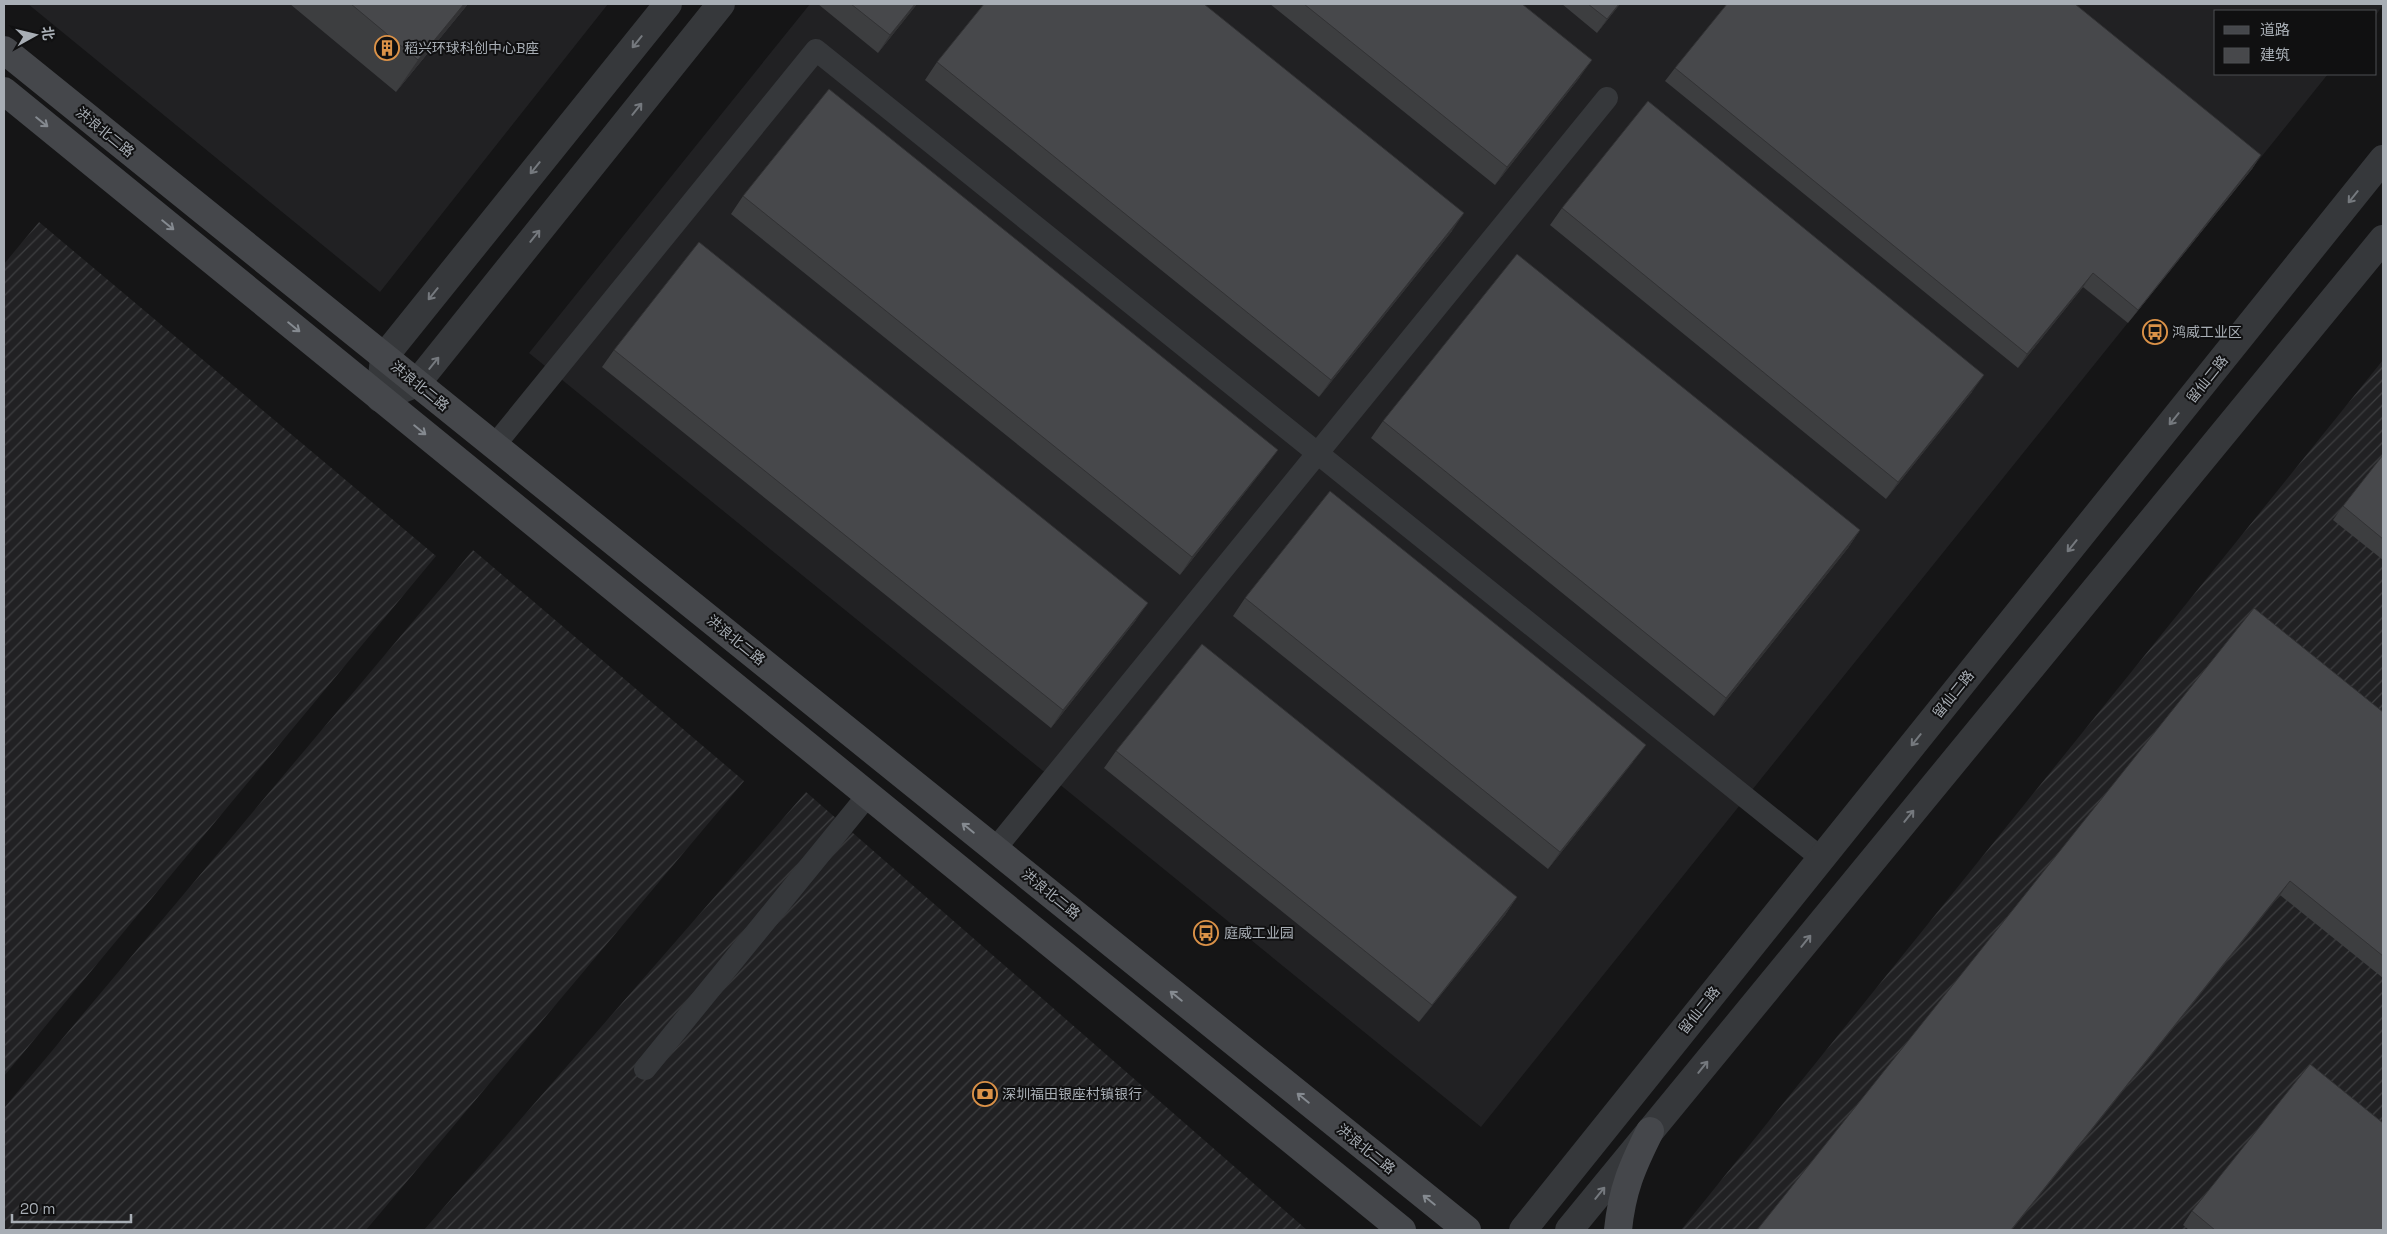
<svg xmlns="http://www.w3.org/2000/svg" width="2387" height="1234" viewBox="0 0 2387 1234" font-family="'Space Grotesk','Noto Sans SC',sans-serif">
<defs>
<pattern id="industrial-furrows" width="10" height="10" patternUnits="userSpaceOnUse" patternTransform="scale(1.25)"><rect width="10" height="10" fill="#212123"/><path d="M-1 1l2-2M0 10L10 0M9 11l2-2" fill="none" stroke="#3e3f41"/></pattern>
</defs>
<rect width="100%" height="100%" fill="#151516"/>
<path fill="#212123" d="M28 4H608L380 292Z
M810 4H2383V5L2376 15V11H2216V74H2328L1481 1127 529 353Z"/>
<path fill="url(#industrial-furrows)" d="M39 222 436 556 4 1076V264Z
M2383 360V1230H1681Z
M473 550 744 781 366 1230H4V1108Z
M806 792 1307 1230H424Z"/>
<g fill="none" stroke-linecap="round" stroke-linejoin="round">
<path stroke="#36383b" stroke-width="22" d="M494 446 816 50 1821 858
M995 849 1607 98
M645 1069 868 795"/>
<path stroke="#36383b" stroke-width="28" d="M668 4 384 357 380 398 417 383 721 4"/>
<path stroke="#36383b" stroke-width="28" d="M1523 1230 2383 159
M1569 1230 2383 239"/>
<path stroke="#45474b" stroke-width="28" d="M4 50 1467 1230
M4 91 1402 1230
M1618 1230C1622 1190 1632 1167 1650 1131"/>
</g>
<path fill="#3d3e40" d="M290 4H468L396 92Z
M818 4H917L878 53Z
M1270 4H1522L1580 77 1495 185Z
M1562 4H1620L1597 33Z
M937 62 1452 231 1319 397 925 80Z
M1675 68 2261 155 2252 169 2128 323 2083 287 2018 368 1665 81Z
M743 196 1265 467 1180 575 731 214Z
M1562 208 1972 392 1886 499 1550 225Z
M614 350 1136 620 1051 728 602 367Z
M1383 421 1860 530 1848 548 1714 716 1371 438Z
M2383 455V560L2333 520 2343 506Z
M1245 598 1633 762 1548 869 1233 616Z
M2383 712V978L2280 895Z
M1116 751 1517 897 1505 915 1419 1022 1104 768Z
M2192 1211 2383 1230H2189L2183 1225Z"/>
<path fill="#323234" d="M464 4H468L396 92 418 60Z
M915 4H917L878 53 890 35Z
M1619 4H1620L1597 33 1607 19Z
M1592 60 1580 77 1495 185 1507 167Z
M2261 155 2252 169 2128 323 2138 310Z
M1464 213 1452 231 1319 397 1331 380Z
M2093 273 2083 287 2018 368 2027 354Z
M1984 375 1972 392 1886 499 1898 482Z
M1278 450 1265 467 1180 575 1192 557Z
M1860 530 1848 548 1714 716 1726 698Z
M1148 603 1136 620 1051 728 1063 710Z
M1646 745 1633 762 1548 869 1560 852Z
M2290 881 2280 895 2012 1230H2011Z
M1517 897 1505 915 1419 1022 1432 1005Z"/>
<path fill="#47484b" stroke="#323234" d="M351 4H464L418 60Z
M851 4H915L890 35Z
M984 4H1204L1464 213 1331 380 937 62Z
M1304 4H1522L1592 60 1507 167Z
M1588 4H1619L1607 19Z
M1727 4H2075L2261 155 2138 310 2093 273 2027 354 1675 68Z
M829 89 1278 450 1192 557 743 196Z
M1648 101 1984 375 1898 482 1562 208Z
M699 242 1148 603 1063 710 614 350Z
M1517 254 1860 530 1726 698 1383 421Z
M2383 455V539L2343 506Z
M1330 491 1646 745 1560 852 1245 598Z
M2254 608 2383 712V956L2290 881 2011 1230H1757Z
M1202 644 1517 897 1432 1005 1116 751Z
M2310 1064 2383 1123V1230H2215L2192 1211Z"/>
<defs><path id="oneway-shaft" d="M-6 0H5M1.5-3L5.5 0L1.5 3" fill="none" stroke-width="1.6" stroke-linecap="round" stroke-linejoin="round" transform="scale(1.25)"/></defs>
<g stroke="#75797e">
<use href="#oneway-shaft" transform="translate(637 42) rotate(129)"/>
<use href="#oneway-shaft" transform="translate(637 109) rotate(-51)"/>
<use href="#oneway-shaft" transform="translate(535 168) rotate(129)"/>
<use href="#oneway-shaft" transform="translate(2353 197) rotate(129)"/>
<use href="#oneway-shaft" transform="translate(535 236) rotate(-51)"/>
<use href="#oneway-shaft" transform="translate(433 294) rotate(129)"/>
<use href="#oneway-shaft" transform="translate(434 363) rotate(-51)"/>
<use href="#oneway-shaft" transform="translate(2174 419) rotate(129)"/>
<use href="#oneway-shaft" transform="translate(2072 546) rotate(129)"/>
<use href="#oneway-shaft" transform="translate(1916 740) rotate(129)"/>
<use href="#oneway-shaft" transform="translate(1909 816) rotate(-51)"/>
<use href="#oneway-shaft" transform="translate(1806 941) rotate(-51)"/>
<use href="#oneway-shaft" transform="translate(1703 1067) rotate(-51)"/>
<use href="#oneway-shaft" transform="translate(1600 1193) rotate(-51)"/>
</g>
<g stroke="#858a90">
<use href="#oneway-shaft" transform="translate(42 122) rotate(39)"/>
<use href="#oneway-shaft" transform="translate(168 225) rotate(39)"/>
<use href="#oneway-shaft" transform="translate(294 327) rotate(39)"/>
<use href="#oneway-shaft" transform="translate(420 430) rotate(39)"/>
<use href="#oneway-shaft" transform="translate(968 828) rotate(-141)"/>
<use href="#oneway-shaft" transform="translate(1176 996) rotate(-141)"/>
<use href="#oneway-shaft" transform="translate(1303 1098) rotate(-141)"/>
<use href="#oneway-shaft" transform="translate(1429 1200) rotate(-141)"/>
</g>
<defs>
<symbol id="building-ring" viewBox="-11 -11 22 22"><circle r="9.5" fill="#101011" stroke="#db9248" stroke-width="1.5"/><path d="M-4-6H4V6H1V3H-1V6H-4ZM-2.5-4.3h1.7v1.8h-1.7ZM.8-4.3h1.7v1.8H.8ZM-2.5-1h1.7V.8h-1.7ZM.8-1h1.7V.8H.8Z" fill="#db9248"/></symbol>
<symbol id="bus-ring" viewBox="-11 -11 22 22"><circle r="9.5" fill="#101011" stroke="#db9248" stroke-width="1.5"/><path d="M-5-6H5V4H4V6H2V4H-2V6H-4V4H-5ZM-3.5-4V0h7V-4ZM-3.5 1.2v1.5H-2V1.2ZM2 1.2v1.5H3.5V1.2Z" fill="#db9248"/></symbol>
<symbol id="bank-ring" viewBox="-11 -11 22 22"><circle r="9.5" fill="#101011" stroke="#db9248" stroke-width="1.5"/><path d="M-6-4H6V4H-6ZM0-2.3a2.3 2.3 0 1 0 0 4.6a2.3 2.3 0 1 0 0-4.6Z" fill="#db9248"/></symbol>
</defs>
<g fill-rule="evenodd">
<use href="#building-ring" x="373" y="34" width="28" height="28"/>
<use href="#bus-ring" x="2141" y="318" width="28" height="28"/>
<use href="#bus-ring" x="1192" y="919" width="28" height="28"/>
<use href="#bank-ring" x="971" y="1080" width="28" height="28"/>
</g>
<g text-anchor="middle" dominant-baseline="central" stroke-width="4" stroke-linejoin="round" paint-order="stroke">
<g font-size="14" fill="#a8aeb5" stroke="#101011" text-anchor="start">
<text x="404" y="48">稻兴环球科创中心B座</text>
<text x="2172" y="332">鸿威工业区</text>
<text x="1224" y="933">庭威工业园</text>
<text x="1002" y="1094">深圳福田银座村镇银行</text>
</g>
<g font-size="14" fill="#a8aeb5" stroke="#101011">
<text transform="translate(105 132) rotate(39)">洪浪北二路</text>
<text transform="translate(2207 379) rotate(-51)">留仙二路</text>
<text transform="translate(420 386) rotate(39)">洪浪北二路</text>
<text transform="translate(736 640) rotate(39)">洪浪北二路</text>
<text transform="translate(1953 694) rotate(-51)">留仙二路</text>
<text transform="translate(1051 894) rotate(39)">洪浪北二路</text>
<text transform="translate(1699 1010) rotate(-51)">留仙二路</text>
<text transform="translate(1366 1149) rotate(39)">洪浪北二路</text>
</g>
</g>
<rect width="2387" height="1234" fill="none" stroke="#a8aeb5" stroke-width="10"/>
<rect x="2214" y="10" width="162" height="65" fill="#101011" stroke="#4d4f53"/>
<rect x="2224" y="26" width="25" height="8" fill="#45474b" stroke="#4d4f53"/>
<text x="2260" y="35" font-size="15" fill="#a8aeb5">道路</text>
<rect x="2224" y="48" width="25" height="15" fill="#47484b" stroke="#4d4f53"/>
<text x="2260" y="60" font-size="15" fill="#a8aeb5">建筑</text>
<g transform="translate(35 35) rotate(82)" stroke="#101011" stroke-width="4" paint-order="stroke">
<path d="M0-4L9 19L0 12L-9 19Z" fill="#a8aeb5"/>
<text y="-8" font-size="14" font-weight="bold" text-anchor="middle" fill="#a8aeb5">北</text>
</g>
<path d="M12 1214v8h119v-8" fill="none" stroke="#a8aeb5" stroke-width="2.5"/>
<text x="20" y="1214" font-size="15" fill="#a8aeb5" stroke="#101011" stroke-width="4" paint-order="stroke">20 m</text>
</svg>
